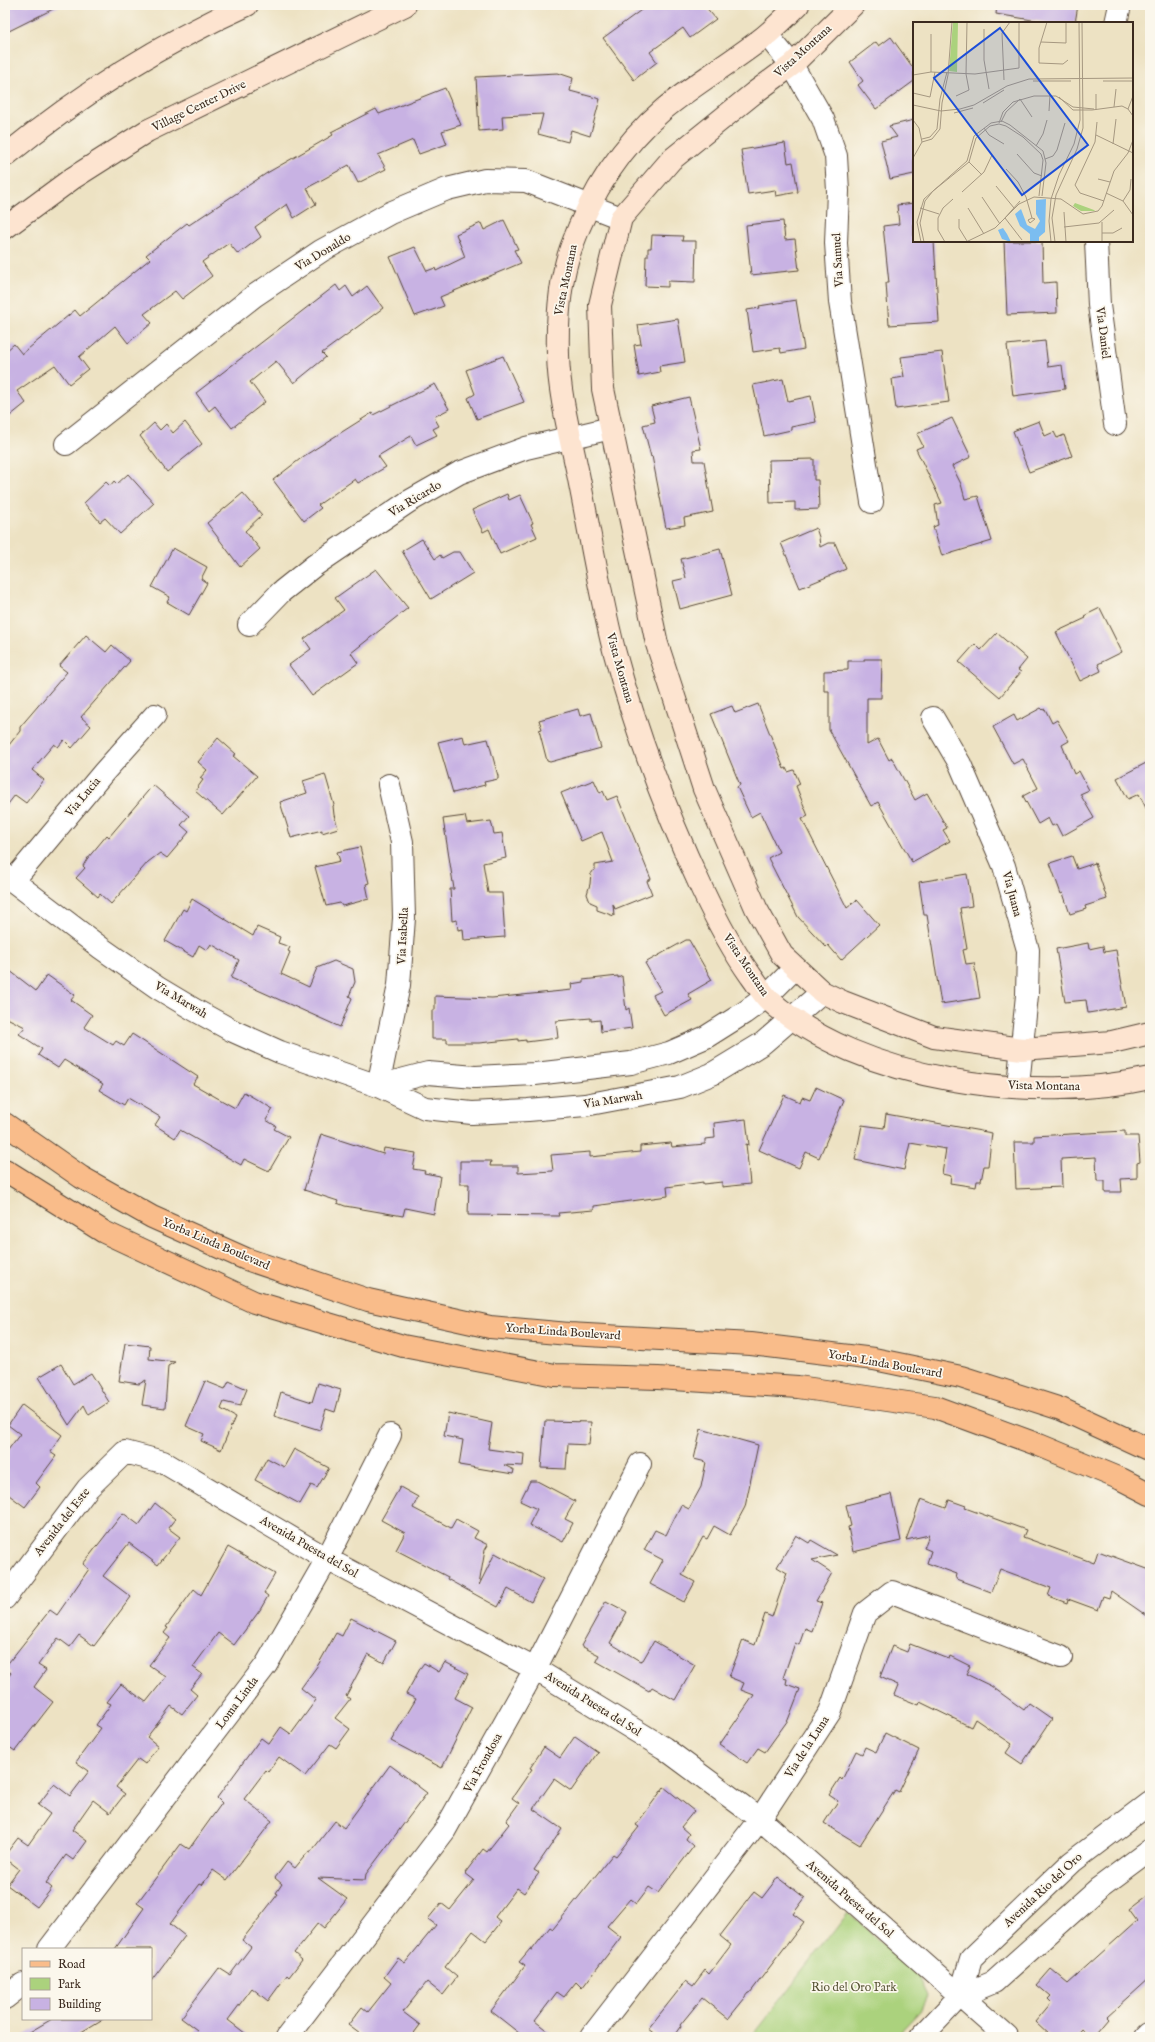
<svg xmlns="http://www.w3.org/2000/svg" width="1155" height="2042" viewBox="0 0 1155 2042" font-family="'IM FELL English',serif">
<rect width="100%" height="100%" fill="#fbf7ec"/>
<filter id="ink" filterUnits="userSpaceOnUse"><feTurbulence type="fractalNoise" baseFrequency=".025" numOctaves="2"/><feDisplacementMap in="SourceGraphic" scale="8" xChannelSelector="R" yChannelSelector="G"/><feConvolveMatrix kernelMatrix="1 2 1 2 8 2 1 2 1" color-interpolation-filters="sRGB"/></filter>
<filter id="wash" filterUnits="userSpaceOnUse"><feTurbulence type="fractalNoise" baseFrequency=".012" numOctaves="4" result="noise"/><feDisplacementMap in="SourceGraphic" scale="16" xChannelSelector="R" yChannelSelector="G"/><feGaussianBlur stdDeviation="0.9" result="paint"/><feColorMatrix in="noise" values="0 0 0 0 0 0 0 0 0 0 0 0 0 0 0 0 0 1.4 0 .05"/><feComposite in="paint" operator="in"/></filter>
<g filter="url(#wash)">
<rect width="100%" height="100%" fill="#ede2c3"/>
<path fill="#abd27d" stroke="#737e4e" d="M848 1912 918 1977 927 1996 920 2011 895 2037H751Z"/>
<g id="blocks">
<path fill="#c8b2e3" d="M5 5H61L5 33Z
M648 5H704L716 19 690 38 683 28 650 52 657 62 634 80 603 38Z
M997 5H1078L1075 23H1050L996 14Z
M891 37 914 69V81L876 109 858 85 863 81 850 62 876 42 879 46Z
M558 73 573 78 570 91 600 99 590 136 571 130 568 142 538 134 543 114 502 116 503 129 479 131 476 77Z
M445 88 461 125 442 131 447 144 419 154 413 140 378 155 386 169 358 183 349 165 307 188 316 204 294 218 287 204 255 227 261 237 238 254 229 243 202 262 212 276 182 299 175 291 144 314 152 323 128 343 115 326 79 357 88 369 69 384 55 365 17 391 26 403 5 420V352L14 344 22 354 75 310 80 316 150 259 146 255 187 223 189 225 267 173 333 135 331 132 376 109 379 114Z
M914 120V174L890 179 881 141 897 137 889 126Z
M785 143 788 163 793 162 798 192 776 196 775 190 748 194 741 150Z
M914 203V241H934L939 322 889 325 886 283H889L883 226 899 224 897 205Z
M504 220 518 249 514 250 521 263 440 297 444 306 415 316 390 257 415 247 427 271 435 268 436 271 465 257 456 234 481 223 484 230Z
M783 221 785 240 795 239 799 270 751 275 746 225Z
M652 235 683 236 682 241H696L695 282 668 281V287L645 286 646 256H648V248H651Z
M1004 241H1042L1043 283 1056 282 1057 313 1007 315Z
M336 285 340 291 346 286 353 297 367 286 383 308 322 353 326 357 294 383 276 361 250 382 265 402 232 428 215 406 209 411 196 393Z
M796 300 804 349 781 353 780 348 753 352 747 310 760 308 759 306Z
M678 319 685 362 659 366 660 372 639 376 634 345 641 344 638 325Z
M1045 341 1048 367 1062 365 1065 389 1013 396 1007 345Z
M942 352 949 402 896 409 892 379 904 377 901 357Z
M503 356 524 402 477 419 468 398 475 394 466 370Z
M783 379 788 401 811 396 816 422 791 427V430L764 436 753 385Z
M435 384 449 409 434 417 439 426 433 429 437 435 416 445 411 436 378 456 386 467 358 483 355 479 318 505 321 508 304 521 273 480 304 456 372 413 373 415Z
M689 397 701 449 693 450 694 461H704L713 512 684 518 685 525 666 528 652 456 651 457 643 425 655 422 651 406Z
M952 418 971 457 952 466 961 484 965 499 978 496 992 541 942 556 933 527 938 525 935 505 942 503 916 449 923 446 917 434Z
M1039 421 1045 436 1054 432 1057 438 1064 435 1072 456 1029 472 1013 431Z
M185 422 202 444 167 472 140 436 154 423 160 430 166 424 173 433Z
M814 459V480H818L819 509 795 510V502L770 503 769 460Z
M128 474 154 503 120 534 105 518 100 522 84 503 106 482 110 486 114 481 117 484Z
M243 493 262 515 245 531 260 549 240 567 207 523Z
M507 494 509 500 520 495 533 523 531 524 537 537 500 554 489 529 483 532 472 510Z
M816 528 819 537 820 547 828 543H835L846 569 800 588 781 543Z
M422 539 435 559 440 555 442 558 453 552H460L473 573 431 599 402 551Z
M173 548 207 567 201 579 207 583 189 615 167 602 170 597 152 587Z
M720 549 732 595 680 609 673 581 686 578 681 559Z
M376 569 408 608 351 653 358 663 312 696 289 665 311 649 304 639 344 610 335 598Z
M1100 608 1122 652 1098 664 1101 671 1080 681 1056 632 1086 618 1084 616Z
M997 633 1027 659 1018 670 1021 672 1000 697 959 662 975 644 981 650Z
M86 635 106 652 112 645 130 661 81 717 91 726 72 748 64 740 58 747 54 744 32 770 44 780 26 803 15 795 5 808V750L20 731V727L67 672 59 666Z
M864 659H882L881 698H867V745L878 739 889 760 892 758 915 800 927 793 947 828 943 830 950 841 912 862 878 802 871 806 829 730V691H824V671L848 670V661H864Z
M758 704 784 769 786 768 788 772 794 770 800 784 796 786 808 816 802 819 847 908 857 900 879 925 841 960 828 945 826 947 798 917 768 858 779 852 760 812 751 817 737 787 740 785 711 714 732 706 735 713Z
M1041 708 1043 710 1045 709 1052 723 1057 720 1069 741 1062 745 1074 774 1079 771 1089 790 1080 794 1094 818 1062 836 1056 824 1052 826 1048 818 1038 824 1023 796 1038 788 1023 759 1013 764 993 727 1014 715 1017 721Z
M578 709 580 716 591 713 601 748 550 762 547 761 539 730 542 729 539 720Z
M463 736 465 744 488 739 498 776V779L484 782 485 785 453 793 438 742Z
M218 738 236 754 233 756 257 776 223 815 195 791 203 780 200 778 207 770 198 762Z
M1150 761V816L1139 794 1128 799 1117 778Z
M325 774 334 805 333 806 334 815 338 828 322 833V830L291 838 280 802 307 793 303 781Z
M594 780 600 793 603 791 607 800 617 796 651 879 647 881 652 894 615 909 613 904 614 916 597 910V905L590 902 587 894 590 884 591 872 595 870V865L613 862 602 832 581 841 561 793Z
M153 785 189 816 181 825 189 832 167 858 160 853 148 862 111 904 100 894 98 897 76 878 85 868 83 866 87 859 107 835 109 837Z
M465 816 467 824 491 821 494 834 502 833 506 858 483 863 488 893H502L505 937 464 940 463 929 458 930 457 920 452 921 450 889H454L443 819Z
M360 847 369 883 366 884 369 899 342 906 340 903 326 906 315 867 340 861 337 852Z
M1072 856 1077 869 1095 863 1107 899 1085 906 1086 909 1070 914 1063 893 1061 894 1050 863Z
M967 874 972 906 960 908 967 949 963 950 966 964 974 963 980 998 941 1004 927 915H924L919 882Z
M192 899 253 936 257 927 280 937 278 943 290 947 288 951 290 952 281 974 309 987 317 968 334 961 353 969 355 982 349 996 352 998 340 1027 231 978 239 960 211 944 207 950 199 945 193 957 165 941 183 909 186 911Z
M686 940H689L712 980 688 994 692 1000 664 1015 653 995 661 991 645 963Z
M1088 943 1089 949 1103 946 1104 952 1116 950 1126 1007 1088 1013 1086 1000 1065 1002 1056 949Z
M5 967 36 991 47 975 75 995 71 1000 92 1015 84 1027 113 1045 116 1041 124 1046 132 1034 198 1077 193 1084 235 1108 244 1092 273 1109 266 1120 276 1126 274 1129 289 1137 269 1171 244 1159 241 1165 180 1130 175 1138 155 1125 160 1117 128 1098 124 1105 99 1090 103 1084 64 1060 58 1068 38 1055 42 1049 19 1034 25 1027 5 1017Z
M618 976V978L622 976 626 1010 629 1008 632 1028 601 1032 600 1020 591 1021V1018L556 1021 558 1038 526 1042V1040L518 1041V1039L479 1043H447V1039H432V1010H435V996L492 998 572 990 571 984 583 982V980Z
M816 1087 844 1100 819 1158 806 1152 799 1168 759 1150 784 1095 800 1102 802 1097 810 1100Z
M886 1114 992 1133 988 1166H984L981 1181H977L976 1187 950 1183 951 1176 942 1174 946 1149 910 1143 904 1170 855 1160 862 1125 884 1128Z
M746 1119 749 1145 746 1144 750 1184 722 1187V1182L703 1184V1182L667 1187 668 1196 594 1206V1210L558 1213 559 1216 468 1215 469 1184H460V1161H491L490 1166H518V1173L553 1171 551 1155 590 1152V1157L640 1152V1146L671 1143 672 1147 705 1144V1139L715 1138 714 1123Z
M1125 1131V1136H1138L1140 1162 1137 1163V1178L1121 1179 1122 1192H1105V1181H1097L1096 1157 1061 1159 1062 1187 1016 1189 1014 1142H1034V1136Z
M321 1134 383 1154 384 1148 416 1153 413 1169 425 1171 424 1173 440 1176 434 1214 405 1208 403 1216 345 1206 337 1203 338 1201 304 1190Z
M125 1343 150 1346 149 1359 175 1362 168 1366 165 1408 142 1405 146 1380 139 1384 119 1381Z
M61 1364 73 1384 91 1373 109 1402 89 1415 84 1405 69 1425 39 1377Z
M205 1381 225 1389 229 1381 247 1389 240 1406 224 1402 221 1409 235 1417 221 1450 201 1441 204 1434 186 1426Z
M318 1383 341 1390 335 1412 326 1409 320 1430 274 1416 281 1392 312 1402Z
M22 1405 62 1435 50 1452 56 1456 36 1483 40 1487 25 1507 5 1492V1454L20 1434 8 1425Z
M448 1413 492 1423 488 1449 524 1454 523 1466 504 1465 514 1470 513 1474 459 1465 463 1440 444 1436Z
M545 1421 591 1422 589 1445 568 1444 566 1469 541 1468Z
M701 1429 758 1445 745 1507 730 1535 714 1526 707 1539 703 1537 682 1575 695 1582 684 1602 650 1584 663 1560 644 1550 655 1530 666 1535 681 1505 689 1509 701 1487 706 1462 694 1459Z
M294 1449 329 1468 317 1488 311 1485 300 1504 255 1480 267 1458 284 1467Z
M530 1481H537L575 1501 565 1519 573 1523 563 1542 529 1525 537 1509 520 1501Z
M400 1487 418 1497 413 1508 451 1528 456 1519 478 1531 474 1538 488 1545 485 1550 479 1585 495 1553 543 1579 531 1602 508 1589 498 1607 447 1579 448 1577 396 1550 405 1533 381 1520Z
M891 1494 901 1541 853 1552 848 1527 851 1526 846 1505Z
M921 1499 946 1508 949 1500 966 1506 965 1508 1026 1530 1023 1537 1094 1563 1098 1551 1150 1570V1618L1111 1591 1109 1598 1103 1596 1098 1610 1068 1599 1067 1603 1048 1596 1051 1588 1000 1569 991 1592 956 1579 957 1574 927 1563 931 1551 924 1548 929 1535 906 1540Z
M155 1503 175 1519 168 1528 180 1537 158 1565 129 1543 103 1576 131 1597 94 1646 79 1635 70 1647 58 1638 38 1665 46 1670 34 1687 53 1702 15 1751 5 1744V1681L11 1673 5 1667 50 1610 57 1615 89 1569 83 1564 123 1513 139 1525Z
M796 1535 809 1543 811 1540 837 1555 812 1560 832 1573 816 1601 822 1603 812 1631 805 1628 799 1645 795 1643 783 1678 787 1679 786 1684 800 1689 788 1720 765 1752 758 1748 747 1763 720 1744 754 1695 741 1690 744 1683 729 1677 743 1640 755 1645 765 1614 772 1617 787 1573 777 1567Z
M228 1547 275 1574 264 1593 268 1596 260 1610 234 1645 218 1633 193 1667 202 1674 190 1689 197 1695 182 1714 171 1706 147 1737 158 1746 145 1764 138 1759 116 1787 125 1794 110 1813 93 1800 72 1830 87 1841 73 1860 66 1855 46 1883 52 1888 37 1907 7 1885 19 1869 5 1858V1855L18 1838 28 1845 50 1814 38 1805 54 1784 70 1796 89 1771 76 1762 101 1728 96 1725 111 1704 107 1702 121 1684 146 1702 166 1677 149 1665 170 1638 164 1633 168 1628 166 1627 194 1589 201 1595Z
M606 1601 627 1612 610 1643 640 1661 643 1660 654 1641 695 1665 675 1700 652 1687 649 1691 596 1661 599 1655 581 1646Z
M351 1618 396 1641 384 1663 368 1654 346 1696 350 1699 335 1718 350 1729 336 1748 330 1744 305 1776 279 1757 268 1772 266 1770 244 1799 272 1821 227 1880 213 1870 202 1885 200 1884 170 1924 185 1936 151 1981V1949H115L144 1908 137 1903 181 1844 189 1849 222 1803 217 1798 261 1738 269 1744 281 1727 291 1734 316 1700 301 1688 318 1665 336 1633 342 1636Z
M910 1644 949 1659 950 1656 970 1666 966 1674 991 1686 1024 1710 1029 1703 1052 1719 1022 1764 1006 1753 1012 1744 975 1719 971 1727 920 1702 919 1705 894 1695 898 1685 880 1677 892 1646 907 1652Z
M445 1662 468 1674 455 1698 472 1707 442 1768 391 1741 416 1699 406 1694 421 1667 424 1663 439 1672Z
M885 1733 919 1750 899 1792 895 1790 860 1845 824 1823 838 1801 829 1795 840 1778 842 1780 856 1751 862 1754 865 1747 876 1752Z
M575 1736 598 1752 571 1791 554 1779 533 1809 562 1829 534 1870 539 1873 524 1893 517 1888 495 1917 501 1922 486 1941 473 1931 445 1967 457 1977 443 1995 427 1982 403 2012 420 2025 411 2037H364L348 2025 362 2007 368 2012 391 1983 384 1977 398 1958 405 1963 436 1925 428 1919 441 1903 450 1910 474 1880 465 1873 483 1849 487 1852 509 1824 506 1821 519 1803 512 1798 532 1769 530 1768 544 1747 560 1758Z
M390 1765 427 1793 366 1874 365 1880 318 1878 347 1899 324 1928 318 1923 294 1953 302 1960 289 1977 287 1975 268 2001 252 1988 228 2020 250 2037H191L197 2030 181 2018 219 1968 230 1975 251 1947 242 1940 278 1894 276 1893 282 1884 275 1878 287 1862 295 1868 308 1852 310 1853 335 1821 344 1828Z
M664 1787 694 1811 681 1827 689 1834 686 1839 694 1846 658 1893 649 1887 636 1904 630 1899 607 1926 621 1937 582 1988 576 1982 564 1997 557 1992 535 2021 555 2037H524L491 2011 525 1966 519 1962 530 1949 532 1950 550 1927 553 1929 613 1854 616 1856 639 1827 636 1825Z
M778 1877 805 1898 793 1914 804 1922 750 1993H749L728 2019 702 1998 680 2025 681 2027 674 2037H659L648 2029 686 1981 693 1986 705 1970 709 1974 731 1945 720 1936 754 1892 762 1898Z
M1150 1894V1978L1108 2016 1110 2018 1094 2037H1090L1082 2030 1076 2037H1051L1035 2022 1051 2003 1047 1999 1050 1996 1037 1985 1051 1969 1068 1983 1137 1921 1129 1910Z
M52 2019H103L73 2037H21Z"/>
</g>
</g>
<g filter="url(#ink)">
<use href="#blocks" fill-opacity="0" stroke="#564637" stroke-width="1"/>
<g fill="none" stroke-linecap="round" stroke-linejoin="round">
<defs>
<path id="street" d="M1116 23 1120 5
M767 35 792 65 823 119 836 156 838 191 836 243 840 302 872 502
M1096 241 1099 305 1115 424
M66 444 254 296 321 251 390 213 447 189 485 180 526 181 621 218
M249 625 281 592 315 565 408 502 459 473 526 448 611 428
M933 718 960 764 1004 866 1028 950 1027 995 1018 1086
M5 875 101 948 158 988 193 1009 233 1031 280 1052 378 1086 425 1108 472 1113 528 1110 585 1105 680 1087 712 1074 763 1043 822 992
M13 881 104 772 155 715
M378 1086 428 1073 475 1077 535 1074 631 1063 669 1053 706 1037 744 1013 766 997 795 968
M378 1086 399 985 404 918 402 842 389 785
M5 1598 88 1488 125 1452 163 1462 327 1559 535 1669 664 1748 760 1819 1007 2037
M49 1949 266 1665 327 1559 390 1435
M960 1996 971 1959 1072 1862 1150 1803
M5 1998 23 1984
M287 2037 445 1830 535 1669 640 1464
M591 2037 760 1819 830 1712 865 1613 892 1592 1061 1657
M921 2037 960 1996 994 1982 1099 1888 1150 1850
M1146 2037 1150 2033"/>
<path id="secondary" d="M798 5C787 16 776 27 764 37 732 62 696 83 664 109 621 146 590 195 571 248 559 282 557 320 558 355 559 398 572 442 580 484 591 539 600 595 614 650 636 732 666 812 702 889 716 919 731 948 751 976 757 984 762 993 769 1000 860 1082 1035 1104 1150 1078
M853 5 792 65 754 93 671 160 621 218 600 305 603 389 657 644 704 789 756 908 782 955 822 992 843 1002 934 1037 1022 1049 1112 1042 1150 1033
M5 156C81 94 158 45 247 5
M5 228 73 178 147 131 405 5"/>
<path id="primary" d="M5 1124 81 1177 152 1217 246 1259 368 1300 490 1327 569 1334 751 1344 874 1359 961 1377 1061 1409 1150 1450
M5 1170 104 1232 254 1302 403 1346 555 1375 658 1378 798 1387 935 1407 1039 1445 1121 1479 1150 1494"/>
</defs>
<use href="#street" stroke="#564637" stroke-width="24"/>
<use href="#secondary" stroke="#564637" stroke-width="24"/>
<use href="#primary" stroke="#564637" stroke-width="24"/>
<use href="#street" stroke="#fff" stroke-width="22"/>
<use href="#secondary" stroke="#fde4d0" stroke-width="22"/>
<use href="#primary" stroke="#f9bc8a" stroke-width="22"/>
</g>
</g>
<g text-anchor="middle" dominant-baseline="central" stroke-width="3.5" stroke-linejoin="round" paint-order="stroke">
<g font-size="12" fill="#3b2a1e" stroke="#fbf7ec">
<text transform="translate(803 51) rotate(-42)">Vista Montana</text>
<text transform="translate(199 106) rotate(-26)">Village Center Drive</text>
<text transform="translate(323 252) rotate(-31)">Via Donaldo</text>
<text transform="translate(838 260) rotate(-93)">Via Samuel</text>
<text transform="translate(566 280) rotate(-78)">Vista Montana</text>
<text transform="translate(1103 333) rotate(83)">Via Daniel</text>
<text transform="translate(415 499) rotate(-31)">Via Ricardo</text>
<text transform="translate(620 668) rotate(74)">Vista Montana</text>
<text transform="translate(83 797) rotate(-50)">Via Lucia</text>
<text transform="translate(1012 894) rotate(75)">Via Juana</text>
<text transform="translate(403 936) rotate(-87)">Via Isabella</text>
<text transform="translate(746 965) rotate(56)">Vista Montana</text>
<text transform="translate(181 1000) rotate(31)">Via Marwah</text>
<text transform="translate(1044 1086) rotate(1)">Vista Montana</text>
<text transform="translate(613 1100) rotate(-9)">Via Marwah</text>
<text transform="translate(216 1244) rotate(23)">Yorba Linda Boulevard</text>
<text transform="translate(563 1332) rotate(4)">Yorba Linda Boulevard</text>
<text transform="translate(885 1364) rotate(10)">Yorba Linda Boulevard</text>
<text transform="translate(62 1522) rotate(-52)">Avenida del Este</text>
<text transform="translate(309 1547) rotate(30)">Avenida Puesta del Sol</text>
<text transform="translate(237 1703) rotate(-53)">Loma Linda</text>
<text transform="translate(593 1704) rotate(32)">Avenida Puesta del Sol</text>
<text transform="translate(807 1747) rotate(-57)">Via de la Luna</text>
<text transform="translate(483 1763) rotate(-61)">Via Frondosa</text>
<text transform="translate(1043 1890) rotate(-43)">Avenida Rio del Oro</text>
<text transform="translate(850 1899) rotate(41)">Avenida Puesta del Sol</text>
</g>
<g font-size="12" fill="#575436" stroke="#fbf7ec">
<text x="854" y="1987">Rio del Oro Park</text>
</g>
</g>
<g transform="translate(913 22)">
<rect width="220" height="220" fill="#ede2c3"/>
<path d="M40 0H45L44 50 36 49ZM162 181 181 188 182 189H168L160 184Z" fill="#abd27d"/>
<path d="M133 177 132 210 126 215V220H117V212L107 204 102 192 108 187 114 203 122 207 127 199 123 192V178ZM90 206 94 212 98 220 89 217 85 208Z" fill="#7bbdf0"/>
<path fill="none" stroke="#a69881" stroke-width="1" d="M134 0 126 26V41L150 42 155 38M71 7V38L76 67M128 20 153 21V0M18 50V12M0 53 18 50 62 52 106 46V0M91 58 89 11 97 0M120 59H158M190 59H220M0 71 17 75 22 50M43 74 56 68 53 52 54 0M146 75 160 88H179L209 84 215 87 220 94M107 77 119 95M70 81 91 68M0 83 28 89 47 87 61 83 94 64 116 57 220 56M201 85 203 67M215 87 220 74M183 88V72M136 89 137 73M41 91 60 86M0 98 6 106 9 120 0 136M88 100 93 90 107 77M184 100 182 120 162 163 167 171 191 179M86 101 90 90 100 80 121 74H143L160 85 181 87M71 106 76 113 91 122M183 113 220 131M9 117 17 115 24 107 27 77 34 50M9 120 19 117 27 107 29 81 35 53 39 0M200 122 203 97M123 124 130 112 134 98M104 132 121 151 129 154M132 137 140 134 144 128 152 101M56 140 69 153M93 147 105 160 113 175 119 196 115 198 117 201 122 197 119 196M185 157 197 160M83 164 101 186M49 170 71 150 79 133M193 171 210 179 220 193M69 175 87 202M210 179 217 168 218 157M7 186 26 192M55 186 71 212M151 190 153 220M92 196 109 218M46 197V206L54 219M91 197 107 179M189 200V220M151 205 186 201 201 188M189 211H200L209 206M8 220 4 200 11 177 54 139 61 114 78 101 89 99 97 103 130 129 133 141 129 174M11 220 7 201 12 179 20 169 56 140 63 116 77 104 86 102 93 104 110 115 128 132 130 138 126 174M32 220 25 208V196L30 186 40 177M53 220 82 206 106 182 121 175 148 177 170 192 185 189 189 184 201 149 215 131 220 118M138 220 136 199 138 177 146 153 161 122 167 98 166 0M142 220 139 196 143 173 164 127 170 106 169 0"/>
<path fill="#1d4ed8" fill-opacity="0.15" stroke="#1d4ed8" stroke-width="2" d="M87 6 175 123 109 173 21 56Z"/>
<rect width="220" height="220" fill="none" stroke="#3b2a1e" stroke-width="2"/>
</g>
<rect width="1155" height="2042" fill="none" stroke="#fbf7ec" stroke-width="20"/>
<rect x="22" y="1948" width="130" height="72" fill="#fbf7ec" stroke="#aea59a"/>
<rect x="30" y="1961" width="20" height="6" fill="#f9bc8a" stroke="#aea59a"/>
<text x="58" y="1968" font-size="12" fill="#3b2a1e">Road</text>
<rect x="30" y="1978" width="20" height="12" fill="#abd27d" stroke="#aea59a"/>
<text x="58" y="1988" font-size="12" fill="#3b2a1e">Park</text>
<rect x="30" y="1998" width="20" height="12" fill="#c8b2e3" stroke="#aea59a"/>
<text x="58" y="2008" font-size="12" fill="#3b2a1e">Building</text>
</svg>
